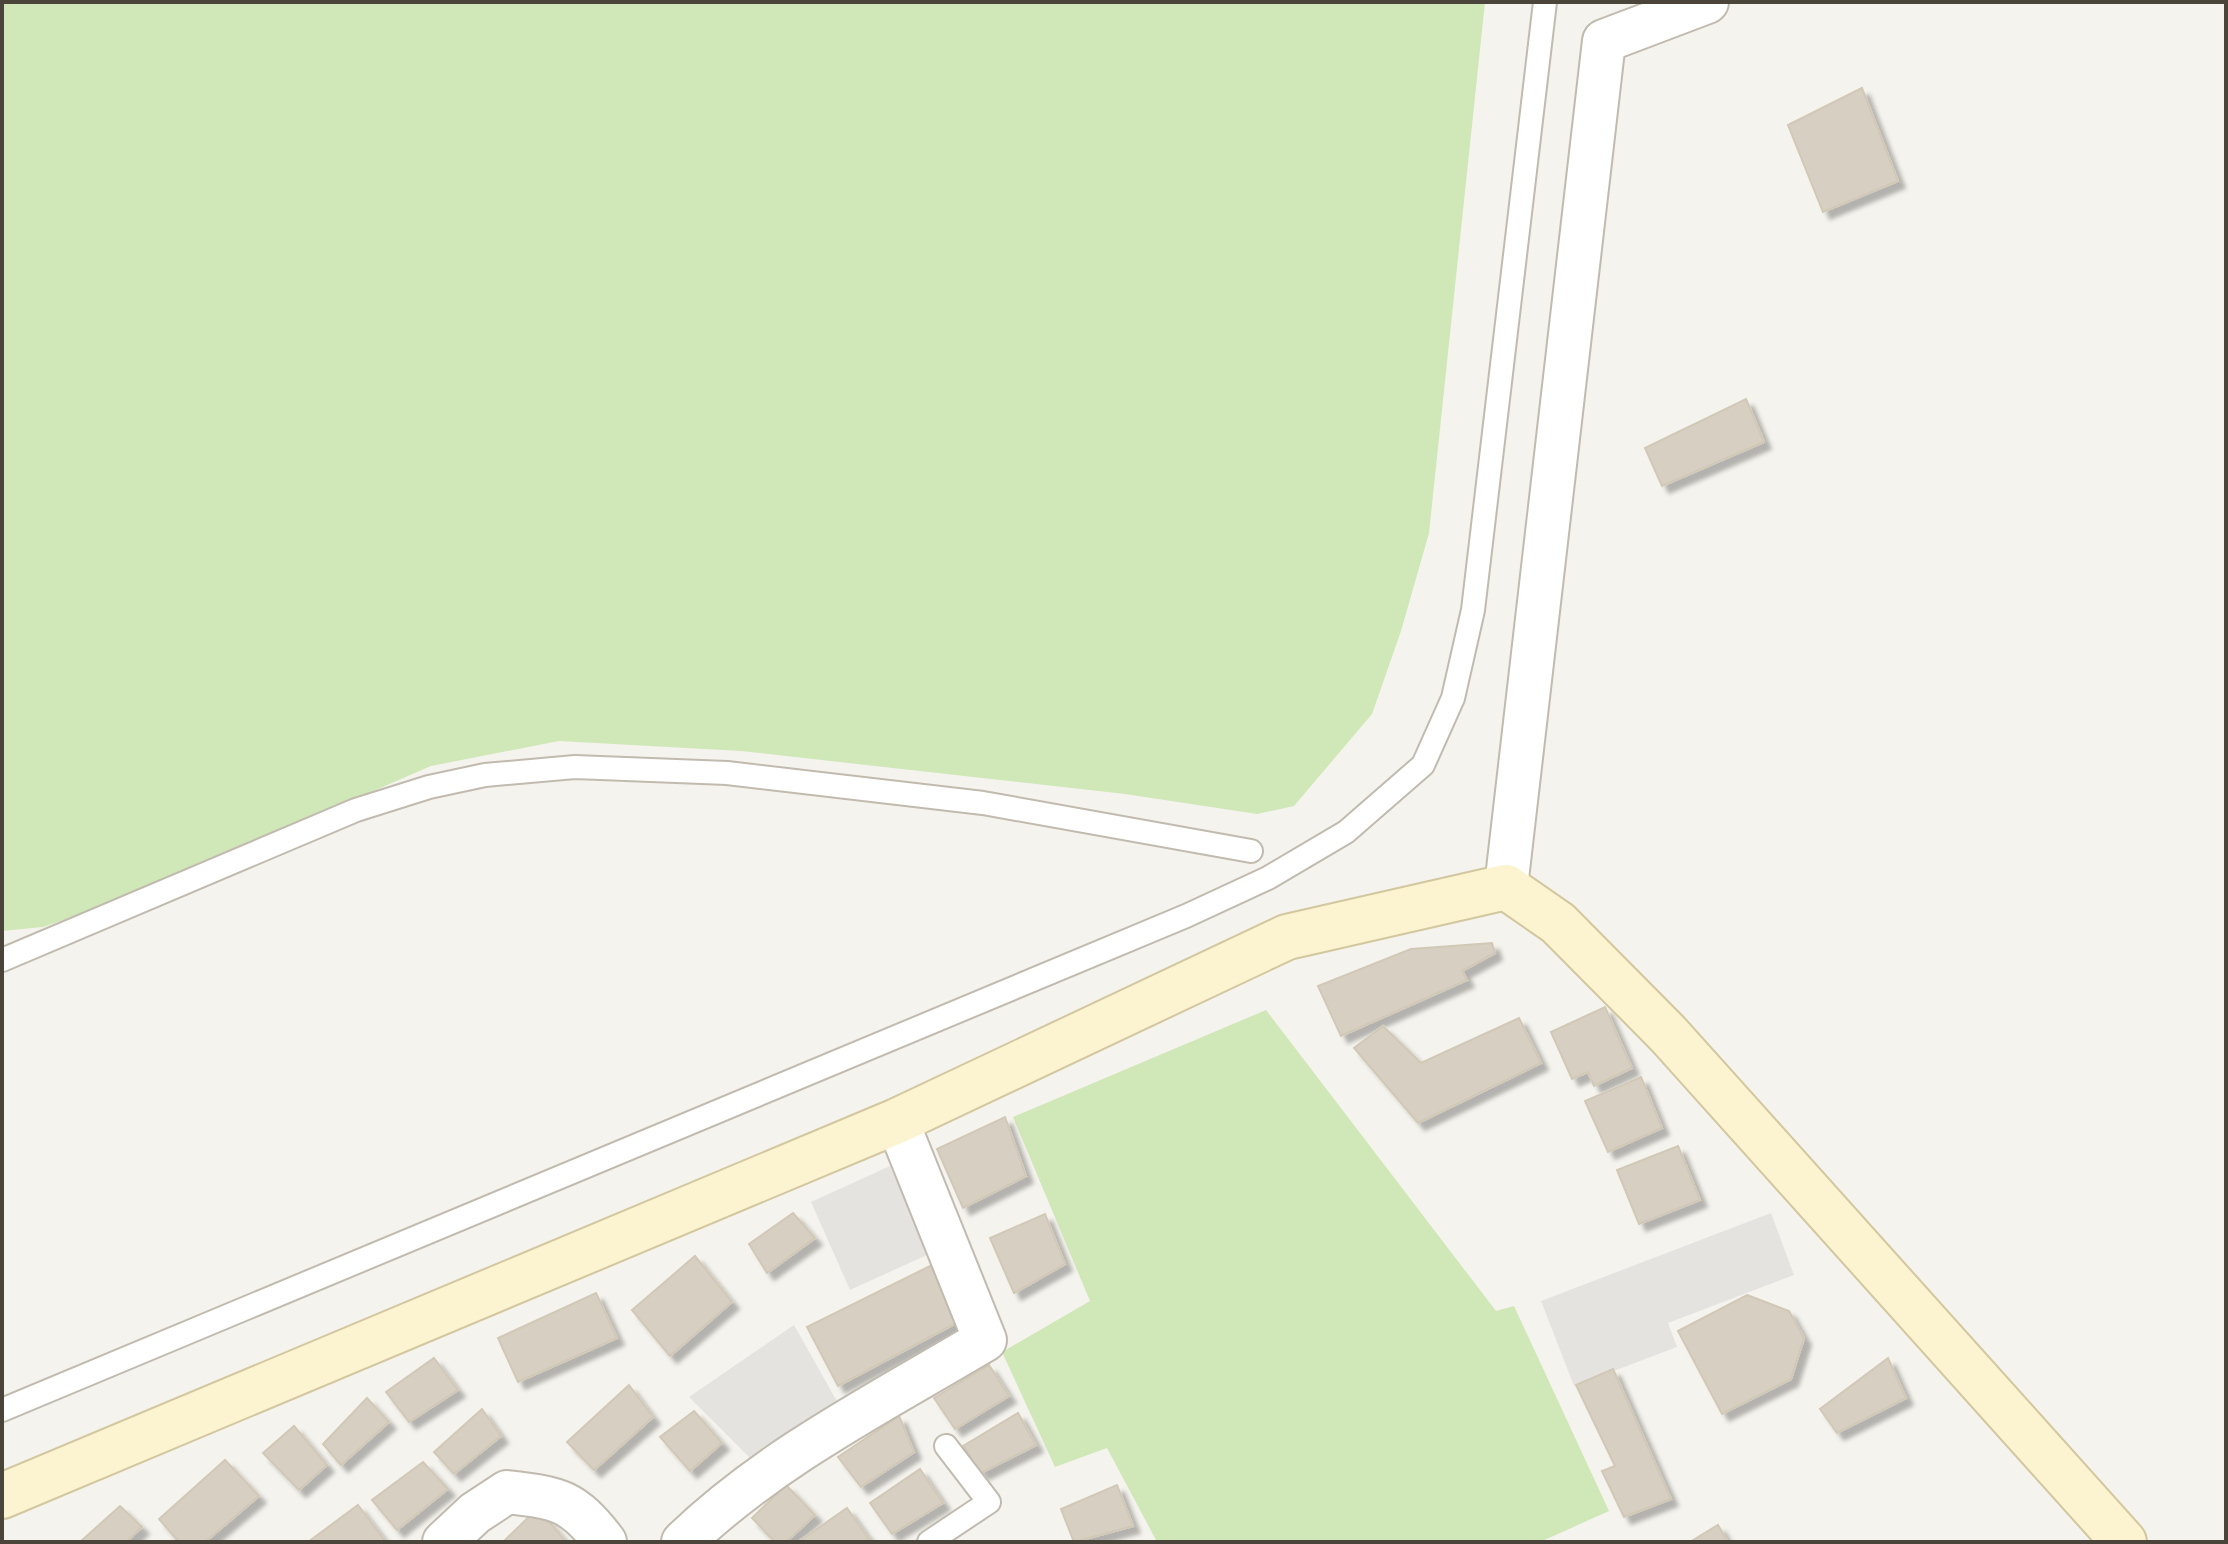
<svg xmlns="http://www.w3.org/2000/svg" width="2228" height="1544" viewBox="0 0 2228 1544" font-family="Signika,sans-serif">
<defs>
<filter id="shadow"><feDropShadow dx="7" dy="7" stdDeviation="2" flood-color="#0004"/></filter>
</defs>
<rect width="100%" height="100%" fill="#f5f3ed"/>
<path fill="#d0e7b8" d="M2 2H1485L1429 533 1401 631 1372 714 1294 806 1257 814 1125 794 741 751 559 741 431 766 124 899 43 927 2 931Z
M1266 1010 1496 1311 1514 1306 1609 1511 1540 1542H1157L1107 1448 1055 1467 1002 1352 1090 1301 1013 1117Z"/>
<path fill="#e5e3e0" d="M890 1166 929 1254 850 1290 811 1202Z
M1771 1213 1794 1275 1668 1323 1677 1347 1574 1386 1541 1301Z
M794 1325 839 1405 751 1459 689 1397Z"/>
<path fill="#d7cfc2" stroke="#d1c8b6" stroke-width="2" filter="url(#shadow)" d="M1862 88 1898 181 1823 212 1788 125Z
M1746 399 1764 442 1662 486 1645 448Z
M1492 943 1495 953 1462 971 1467 980 1341 1036 1318 986 1411 949Z
M1605 1007 1632 1068 1594 1086 1588 1072 1572 1079 1551 1032Z
M1519 1018 1541 1063 1418 1123 1354 1048 1383 1026 1421 1063Z
M1641 1077 1662 1128 1608 1152 1585 1101Z
M1005 1117 1026 1176 963 1208 937 1149Z
M1678 1146 1700 1200 1639 1224 1617 1170Z
M793 1213 815 1238 767 1273 749 1244Z
M1045 1214 1065 1264 1014 1293 990 1238Z
M695 1256 732 1302 670 1356 632 1310Z
M932 1265 960 1321 838 1386 807 1327Z
M596 1293 617 1338 518 1382 498 1338Z
M1747 1295 1789 1311 1804 1338 1791 1379 1722 1414 1678 1331Z
M434 1358 458 1390 409 1422 386 1392Z
M1888 1358 1906 1398 1837 1433 1820 1409Z
M989 1365 1009 1396 955 1429 934 1398Z
M1613 1369 1671 1499 1624 1517 1602 1471 1615 1466 1576 1385Z
M629 1385 653 1417 594 1470 567 1442Z
M367 1398 389 1422 341 1465 323 1444Z
M482 1409 501 1436 454 1474 434 1452Z
M694 1411 722 1443 690 1471 660 1437Z
M1018 1413 1036 1445 981 1473 963 1446Z
M899 1416 914 1452 861 1487 838 1457Z
M294 1426 327 1465 299 1490 263 1453Z
M225 1460 259 1496 205 1542H179L159 1519Z
M423 1462 448 1489 397 1530 372 1500Z
M920 1469 943 1503 892 1534 870 1503Z
M786 1485 815 1515 786 1542H775L752 1518Z
M1117 1485 1133 1526 1074 1542 1061 1509Z
M358 1505 386 1542H308Z
M120 1506 142 1527 126 1542H80Z
M538 1508 566 1542H503Z
M847 1508 871 1542H803L801 1540Z
M1718 1525 1728 1542H1690Z"/>
<g fill="none" stroke-linecap="round" stroke-linejoin="round">
<defs>
<path id="lane" d="M2 960 356 810 429 787 485 775 575 767 727 773 983 803 1251 851
M2 1410 1186 916 1268 878 1346 832 1423 765 1453 698 1473 610 1545 2
M929 1542 989 1502 946 1446"/>
<path id="street" d="M1506 887 1604 41 1707 2
M444 1542 475 1513 507 1492C558 1498 572 1499 605 1542
M683 1542C770 1458 881 1402 985 1340L897 1121"/>
<path id="secondary" d="M2 1496 897 1121 1287 937 1506 887 1558 923 1668 1034 2124 1542"/>
</defs>
<use href="#lane" stroke="#c1bbaf" stroke-width="26"/>
<use href="#street" stroke="#c1bbaf" stroke-width="46"/>
<use href="#secondary" stroke="#d2c79e" stroke-width="48"/>
<use href="#lane" stroke="#fff" stroke-width="22"/>
<use href="#street" stroke="#fff" stroke-width="42"/>
<use href="#secondary" stroke="#fcf3d0" stroke-width="44"/>
</g>
<rect width="2228" height="1544" fill="none" stroke="#4a443a" stroke-width="8"/>
</svg>
